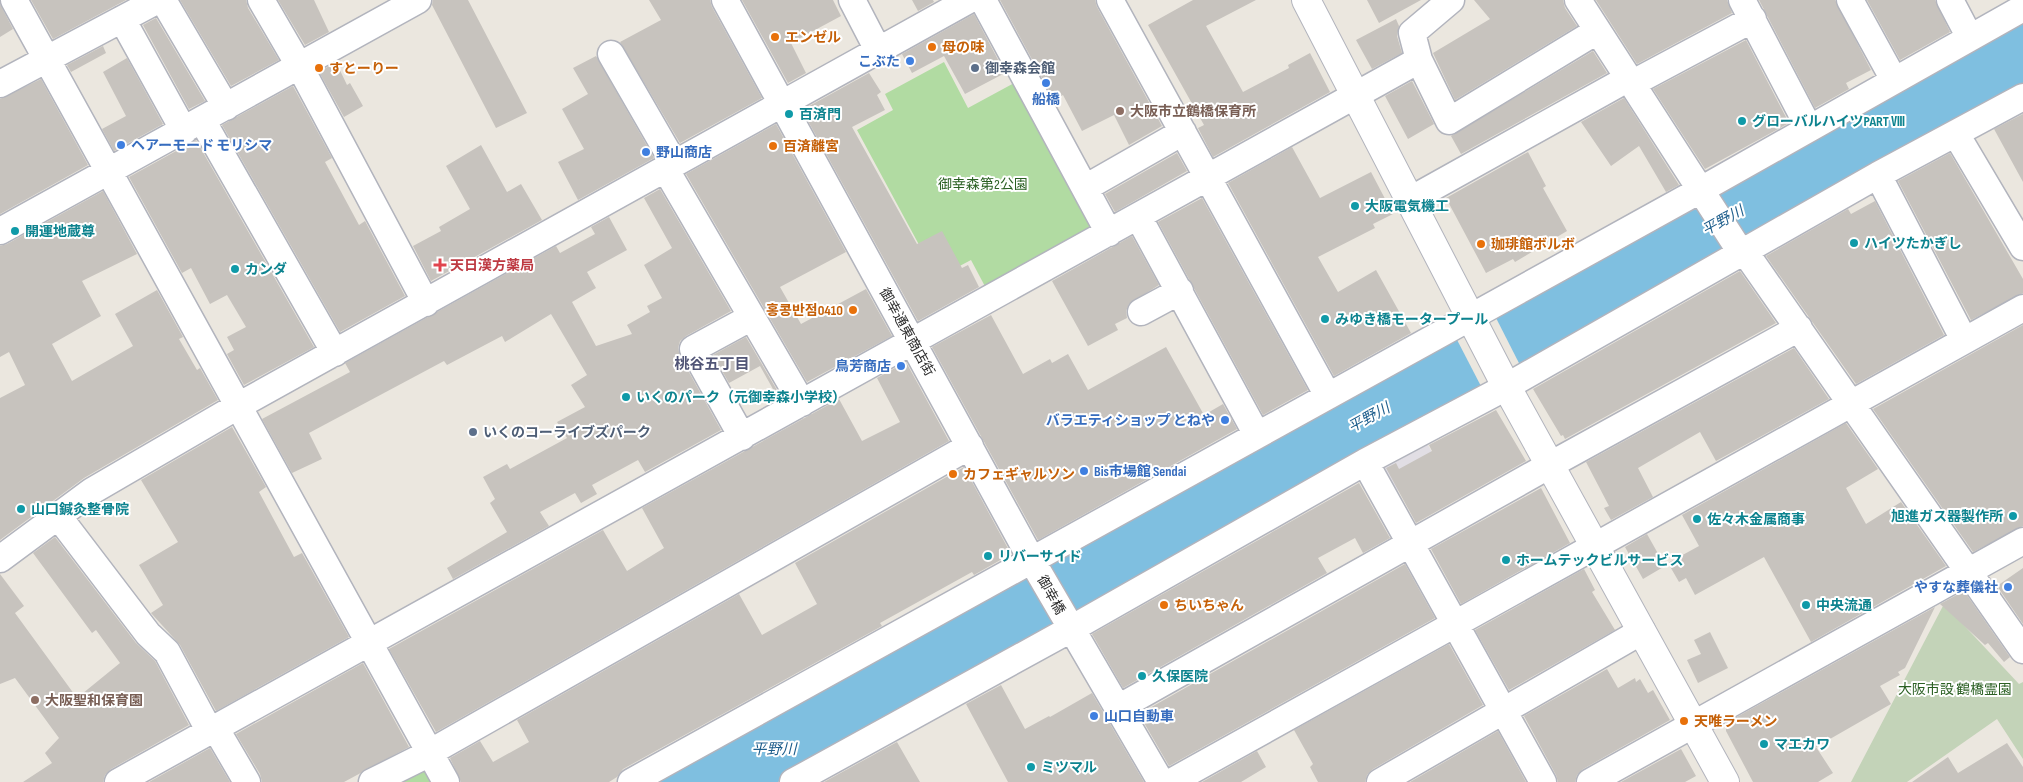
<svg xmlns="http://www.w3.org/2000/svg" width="2023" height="782" viewBox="0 0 2023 782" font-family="'Sofia Sans Condensed','Noto Sans JP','Noto Sans KR',sans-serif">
<rect width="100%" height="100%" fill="#ebe7df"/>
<path fill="#e1dee4" d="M1426 442 1440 466 1396 491 1382 467Z"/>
<path fill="#b1dba2" d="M944 62 968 108 1016 82 1097 233 988 292 971 260 937 278 857 130 893 110 885 94Z
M424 764 434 782H391Z"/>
<path fill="#c3d3b8" d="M1944 604 2019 684 2023 682V759L1997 719 1907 782H1851Z"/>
<path fill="#7fbfe0" d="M2023 19V89L778 782H650Z"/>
<path fill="#ebe7df" d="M1493 312 1523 371 1484 392 1454 334Z"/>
<path fill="#c7c3be" d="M31 0H126L53 39Z
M180 0H246L248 8 279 60 231 86Z
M278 0H314L329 32 305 45Z
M433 0H468L527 113 496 128 432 5Z
M649 0H710L712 7 762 98 680 143 620 42 661 20Z
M742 0H833L841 16 791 43 806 73 788 83Z
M912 0H933L934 2 918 11Z
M1000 0H1095L1097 7 1162 126 1129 145 1114 115 1082 131 1063 95 1054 100Z
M1193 0H1256L1206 26 1243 92 1289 68 1288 65 1310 53 1330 92 1213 157 1198 128 1204 125 1148 25Z
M1367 0H1421L1379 23Z
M1474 0H1563L1565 8 1577 26 1455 100 1433 53 1490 19Z
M1596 0H1727L1732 13 1637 64Z
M1759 0H1835L1871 70 1846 83 1849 89 1815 108Z
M1867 0H1935L1950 32 1900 60Z
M0 4 13 29 0 37Z
M974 14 1005 73 965 94 944 56 912 73 902 54Z
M156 18 205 101 189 109 143 25Z
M1396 19 1399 26 1397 36 1402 53 1372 69 1356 40Z
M1746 40 1789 123 1705 169 1653 89Z
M103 46 106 53 71 72 67 65Z
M1593 51 1607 73 1461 154 1451 136Z
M596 56 654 158 578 200 558 162 584 149 562 109 588 94 573 68Z
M127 58 163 124 114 151 102 129 126 116 103 72Z
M336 62 347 85 350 83 363 106 344 117 319 72Z
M869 73 881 92 877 95 885 110 852 127 917 244 942 231 962 268 968 265 979 287 918 321 802 110Z
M41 79 88 165 0 214V99Z
M1412 81 1434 124 1408 139 1385 96Z
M293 86 332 158 325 162 359 225 365 221 405 296 340 332 222 125Z
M1624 98 1679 185 1666 192 1639 146 1611 166 1581 122Z
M2023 114V182L1994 129Z
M776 124 846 252 780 287 801 324 866 289 892 336 807 382 686 174Z
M196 140 314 347 244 385 227 354 234 350 227 337 246 327 227 295 210 304 191 268 182 273 129 177Z
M481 145 507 192 521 184 542 220 431 281 413 246 441 231 439 227 470 209 446 166Z
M1292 147 1320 198 1371 172 1393 214 1373 224 1375 228 1318 257 1338 292 1376 270 1411 333 1334 376 1228 183Z
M1528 152 1546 186 1543 188 1567 231 1515 262 1513 259 1486 273 1446 198Z
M1177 153 1187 171 1115 212 1105 194Z
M1950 153 2023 279V293L1971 320 1898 181Z
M660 189 731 311 686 336 680 341 678 348 680 356 721 430 645 472 638 460 592 485 597 494 581 503 575 493 540 512 549 526 453 579 447 568 507 532 490 503 495 499 483 477 507 464 510 469 567 438 557 422 585 407 571 385 587 375 551 314 505 342 502 336 447 365 444 361 309 433 322 459 292 473 262 419 350 372 345 363 556 246 560 253 595 234 591 227 609 217 627 250 587 272 596 288 572 302 596 346 632 334 627 325 650 312 647 306 662 298 644 265 672 248 644 198Z
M103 191 137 254 82 281 101 316 52 344 72 381 133 346 115 314 157 290 183 337 179 339 197 370 200 368 218 400 84 478 0 540V398L25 385 9 352 0 357V246L7 244Z
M1202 198 1308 390 1263 415 1158 222Z
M1875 201 1944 335 1856 384 1766 256 1848 209 1851 214Z
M1132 236 1159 285 1129 304 1126 311 1127 318 1115 324 1118 330 1088 346 1052 281Z
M1740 271 1776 323 1565 439 1563 435 1561 436 1533 389Z
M991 315 1023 374 1050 359 1052 363 1068 354 1088 390 1166 347 1204 415 1223 404 1237 429 1038 540 932 347Z
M2023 325V526L1973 552 1873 409Z
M746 337 781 397 778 398 760 366 729 383 713 355Z
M1794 348 1829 399 1716 461 1700 432 1638 468 1653 497 1611 520 1604 508 1609 506 1586 462Z
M906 362 949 441 436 732 389 649 603 530 627 571 664 548 642 508 839 399 862 441 900 422 877 378Z
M1496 410 1526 461 1416 523 1386 468 1396 463 1399 469 1432 451 1429 445Z
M1846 423 1878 469 1846 488 1866 524 1901 502 1946 566 1811 642 1764 557 1695 595 1686 578 1679 582 1668 563 1699 546 1682 515Z
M232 427 266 487 259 492 294 557 302 553 349 637 216 711 180 645 151 613 163 605 139 565 178 542 141 480Z
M964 467 1011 554 974 575 972 572 880 623 882 626 623 769 617 777 609 782H461L450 758 480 741 493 762 529 742 517 720 739 594 762 635 817 604 795 563Z
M1359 483 1390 538 1363 553 1355 538 1318 558 1327 573 1123 688 1092 634Z
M1541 488 1570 543 1461 604 1431 549Z
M1647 534 1665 566 1643 579 1625 547Z
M55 537 136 643 155 661 189 725 111 769 105 775 103 782H23L52 763 45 753 59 738 15 678 0 684V574L24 606 15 613 77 698 120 663 96 630 92 633 33 553Z
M1405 564 1435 618 1169 766 1139 714Z
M2023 568V624L1997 586Z
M1584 569 1595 590 1592 592 1615 630 1509 690 1475 630Z
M1964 591 2010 657 2004 662 1988 643 1985 645 1940 604Z
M1935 607 1905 668 1898 672 1900 675 1880 686 1891 704 1816 747 1833 773 1818 782H1753L1726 731V723Z
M1710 632 1728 668 1698 683 1687 660 1701 654 1694 640Z
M1449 644 1483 705 1373 769 1367 775 1365 782H1318L1310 767 1313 764 1294 730Z
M363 663 409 747 344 782H262L260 774 236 734Z
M1607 669 1618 688 1635 678 1636 682 1640 679 1648 693 1653 690 1670 720 1583 769 1577 775 1575 782H1558L1556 775 1524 716Z
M1001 685 1025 729 1049 716 1050 717 1092 693 1144 782H1008L966 704Z
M1498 731 1526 782H1410Z
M897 742 920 782H824Z
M2007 743 2023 767V782H1912L1948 757 1958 773Z
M210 748 230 782H149Z
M1681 749 1696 776 1685 782H1621Z
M1257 751 1266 767 1241 782H1202Z"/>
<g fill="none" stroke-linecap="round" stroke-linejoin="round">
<defs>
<path id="minor" d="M14 0 446 782
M163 0 226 107
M261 0 300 67 426 303
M725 0 1035 566 1161 782
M852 0 879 52
M983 0 1109 233
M1110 0 1328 396
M1578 0 1738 248 1745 252 2023 650
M1742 0 1809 128
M1850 0 1894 80
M1950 0 1970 38
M122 19 184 131
M611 54 674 163
M1419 60 1412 33 1451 0
M1633 83 1753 19
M0 84 158 0
M202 120 335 353
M1956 134 2023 247
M665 168 802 403
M1878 175 1964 340
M1085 188 1183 132
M1410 200 1629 78
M1138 216 1257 435
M0 231 418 0
M1141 312 1180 291
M742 437 693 349 752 317
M1365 462 1543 782
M58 516 148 634 167 652 210 732
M0 559 92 491 238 406 969 0
M1118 708 1550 465 1799 328
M216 729 247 782
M118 782 1419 60 1449 121 1597 31
M372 782 420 758 970 446
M631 782 1713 183 2023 8
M793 782 1071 629 1365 462 1497 392 1878 175 2023 97
M1171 782 2023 308
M1380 782 1642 631
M1590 782 2023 541"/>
<path id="tertiary" d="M1306 0 1504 382 1725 782"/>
</defs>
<use href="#minor" stroke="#b2b4bd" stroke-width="29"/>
<use href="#tertiary" stroke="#b2b4bd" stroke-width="30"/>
<use href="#minor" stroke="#fff" stroke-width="26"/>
<use href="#tertiary" stroke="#fff" stroke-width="28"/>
</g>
<g fill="#e8710a" stroke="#fff" stroke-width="2">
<circle cx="775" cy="37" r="5"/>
<circle cx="932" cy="47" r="5"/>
<circle cx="319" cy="68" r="5"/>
<circle cx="773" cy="146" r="5"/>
<circle cx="1481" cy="244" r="5"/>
<circle cx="853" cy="310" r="5"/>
<circle cx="953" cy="474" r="5"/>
<circle cx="1164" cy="605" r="5"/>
<circle cx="1684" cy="721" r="5"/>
</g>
<g fill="#3f7fe0" stroke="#fff" stroke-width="2">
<circle cx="910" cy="61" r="5"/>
<circle cx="1046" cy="83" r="5"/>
<circle cx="121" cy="145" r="5"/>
<circle cx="646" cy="152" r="5"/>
<circle cx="901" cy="366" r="5"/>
<circle cx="1225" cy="420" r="5"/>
<circle cx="1084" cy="471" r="5"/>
<circle cx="2008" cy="587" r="5"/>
<circle cx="1094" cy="716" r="5"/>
</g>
<g fill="#5c6f8a" stroke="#fff" stroke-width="2">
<circle cx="975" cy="68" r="5"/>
<circle cx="473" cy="432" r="5"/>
</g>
<g fill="#8d6e63" stroke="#fff" stroke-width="2">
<circle cx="1120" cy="111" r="5"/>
<circle cx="35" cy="700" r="5"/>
</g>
<g fill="#0f9aa8" stroke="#fff" stroke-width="2">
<circle cx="789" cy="114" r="5"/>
<circle cx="1742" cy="121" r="5"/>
<circle cx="1355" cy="206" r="5"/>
<circle cx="15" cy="231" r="5"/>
<circle cx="1854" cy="243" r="5"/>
<circle cx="235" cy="269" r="5"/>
<circle cx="1325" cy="319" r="5"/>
<circle cx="626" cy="397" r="5"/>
<circle cx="21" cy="509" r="5"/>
<circle cx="2013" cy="516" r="5"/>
<circle cx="1697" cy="519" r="5"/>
<circle cx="988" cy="556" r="5"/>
<circle cx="1506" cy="560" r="5"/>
<circle cx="1806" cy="605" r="5"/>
<circle cx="1142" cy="676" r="5"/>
<circle cx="1764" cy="744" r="5"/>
<circle cx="1031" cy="767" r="5"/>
</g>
<path fill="#e0444e" stroke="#fff" stroke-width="2" d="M437.5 257.5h5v5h5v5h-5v5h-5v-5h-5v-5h5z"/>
<g text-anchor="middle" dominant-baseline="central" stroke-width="4" stroke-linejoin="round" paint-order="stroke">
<g font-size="14" font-weight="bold" fill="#c56008" stroke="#fff" text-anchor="start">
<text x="785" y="37">エンゼル</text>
<text x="942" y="47">母の味</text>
<text x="329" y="68">すとーりー</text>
<text x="783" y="146">百済離宮</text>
<text x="1491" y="244">珈琲館ボルボ</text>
<text x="843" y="310" text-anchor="end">홍콩반점0410</text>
<text x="963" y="474">カフェギャルソン</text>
<text x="1174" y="605">ちいちゃん</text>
<text x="1694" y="721">天唯ラーメン</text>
</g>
<g font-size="14" font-weight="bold" fill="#366cbe" stroke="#fff" text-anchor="end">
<text x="900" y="61">こぶた</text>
<text x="1046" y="99" text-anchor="middle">船橋</text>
<text x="131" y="145" text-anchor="start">ヘアーモード モリシマ</text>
<text x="656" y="152" text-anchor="start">野山商店</text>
<text x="891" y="366">鳥芳商店</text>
<text x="1215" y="420">バラエティショップ とねや</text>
<text x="1094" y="471" text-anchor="start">Bis市場館 Sendai</text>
<text x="1998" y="587">やすな葬儀社</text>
<text x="1104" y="716" text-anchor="start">山口自動車</text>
</g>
<g font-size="14" font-weight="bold" fill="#4e5e75" stroke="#fff" text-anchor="start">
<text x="985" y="68">御幸森会館</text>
<text x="483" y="432">いくのコーライブズパーク</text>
</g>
<g font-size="14" font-weight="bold" fill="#785e54" stroke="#fff" text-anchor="start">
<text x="1130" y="111">大阪市立鶴橋保育所</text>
<text x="45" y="700">大阪聖和保育園</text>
</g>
<g font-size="14" font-weight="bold" fill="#0d838f" stroke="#fff" text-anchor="start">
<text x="799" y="114">百済門</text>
<text x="1752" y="121">グローバルハイツPART Ⅷ</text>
<text x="1365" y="206">大阪電気機工</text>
<text x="25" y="231">開運地蔵尊</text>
<text x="1864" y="243">ハイツたかぎし</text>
<text x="245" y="269">カンダ</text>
<text x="1335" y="319">みゆき橋モータープール</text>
<text x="636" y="397">いくのパーク（元御幸森小学校）</text>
<text x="31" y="509">山口鍼灸整骨院</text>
<text x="2003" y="516" text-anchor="end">旭進ガス器製作所</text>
<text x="1707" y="519">佐々木金属商事</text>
<text x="998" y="556">リバーサイド</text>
<text x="1516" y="560">ホームテックビルサービス</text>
<text x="1816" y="605">中央流通</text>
<text x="1152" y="676">久保医院</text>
<text x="1774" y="744">マエカワ</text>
<text x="1041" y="767">ミツマル</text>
</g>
<g font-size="14" fill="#2b6023" stroke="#fff">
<text x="983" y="184">御幸森第2公園</text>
<text x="1955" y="689">大阪市設 鶴橋霊園</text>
</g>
<g font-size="14" font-weight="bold" fill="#be3a42" stroke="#fff" text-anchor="start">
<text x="450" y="265">天日漢方薬局</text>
</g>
<g font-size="14" fill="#2b2b2b" stroke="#fff">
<text transform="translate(907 332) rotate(61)">御幸通東商店街</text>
<text transform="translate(1051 595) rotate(61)">御幸橋</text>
</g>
<g font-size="15" font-style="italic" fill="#1e5e8c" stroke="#fff">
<text transform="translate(1723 221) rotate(-29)">平野川</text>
<text transform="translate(1369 418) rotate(-29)">平野川</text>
<text x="774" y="749">平野川</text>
</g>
<g font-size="15" font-weight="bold" fill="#515576" stroke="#fff">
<text x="712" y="364">桃谷五丁目</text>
</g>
</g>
</svg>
